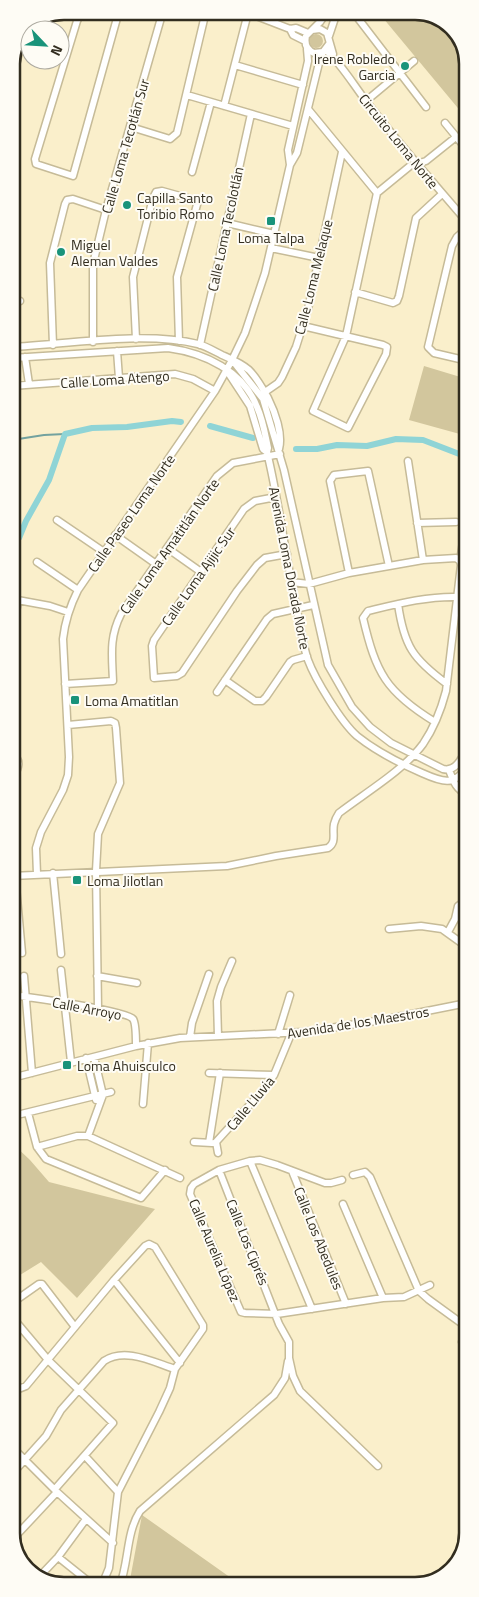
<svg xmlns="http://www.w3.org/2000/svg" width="479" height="1597" viewBox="0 0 479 1597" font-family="'Titillium Web',sans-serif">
<rect width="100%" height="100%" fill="#faefcb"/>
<path fill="#d2c69d" d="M378 12H422L450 25 467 53V119Z
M309 41a7 7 0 1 1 14 0a7 7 0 1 1-14 0Z
M424 366 467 379V436L409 420Z
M12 1143 30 1160 49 1182 155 1209 77 1298 41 1262 12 1280Z
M142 1515 241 1585H129Z"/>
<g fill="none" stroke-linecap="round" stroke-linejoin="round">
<path stroke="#73a29f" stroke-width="2" d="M12 440 44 435 65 434"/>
<path stroke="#8fd4d6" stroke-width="6" d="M210 426 253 438
M296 449H317L337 445 367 446 396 439 423 440 467 457
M12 542 19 538 26 521 49 480 65 434 92 428 127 427 172 421 181 422"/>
<defs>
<path id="minor" d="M82 11 77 21 35 159 36 164 73 176 119 11
M246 12 290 29 296 28 308 33
M350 12 357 17 426 107
M290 29 293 35 305 41
M312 30 320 22 327 12
M329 36 337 12
M329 44 323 52 314 53C307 50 304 45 306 36L312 30 320 29 327 33 333 54
M326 50C342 65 353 84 366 101 398 143 433 182 467 222
M235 65 303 85
M187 95 293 126
M366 101 414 61
M224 106 248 13
M308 109 377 193
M445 123 467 150
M131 127 170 139 177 133 206 11
M290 165 288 150 308 61 307 49
M192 172 211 102
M227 223 274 234
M467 228 457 237 452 246 428 347 434 353 464 360 467 359
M11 246 12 244
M271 248 319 258
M355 292 393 303 397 301 399 296 416 218 442 194
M12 301H20
M303 326 383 345 387 347 386 354 348 428 313 411 346 336 377 193 410 166 426 161 456 137
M136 339 133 277 153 198 156 192 162 191 198 201 177 277 179 341
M93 342V264L106 210 163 11
M53 345 50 263 65 204 67 200 73 199 106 210
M200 345 251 114
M12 347C67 344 144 331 198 344 206 346 214 351 222 355 231 359 241 363 249 370 257 378 263 389 268 398 275 412 283 434 279 449
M117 351 119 378
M25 357 29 384
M12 358 168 348C205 353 243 371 257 407 263 420 265 434 268 448L267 452C280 506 286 561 298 615 301 630 303 646 308 660 315 679 341 722 357 736 377 752 399 763 422 773 442 782 455 787 467 766
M232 360 263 399 284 470 328 665 352 707 370 727 391 743 443 769C456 772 462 758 467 748
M227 371 250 406 263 449 267 452
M12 386 175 374 193 379 215 391
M265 392 278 383 282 377 296 347 308 309 342 152
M408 461 423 560
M276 497 255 501 244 509 154 640 152 646 154 678 177 676 182 673 237 591 257 565 265 558 287 554
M57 520 104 552
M417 523 456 522
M115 535 156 564
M167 548 201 572
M37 562 78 590
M349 573 330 481 334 475 368 471 389 566
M291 582 309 584 349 573 389 566 423 560 456 558 460 561
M12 599 50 606 68 612
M398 604C404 646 413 659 447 684
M225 680 255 701H262L266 697 290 662 293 660 307 656
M65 684 113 681C112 655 109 638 121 614L217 476 233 463 280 454
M217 692 267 619 273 614 313 605
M12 698 15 697 16 692 12 637 18 600
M435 722C386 692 376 673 363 618L368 611C397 604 427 596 458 597
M68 725 111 721 115 723 116 728 120 783 98 834 96 871 98 1008
M12 754C24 761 16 772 12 781
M449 770C453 780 456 790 467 794
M53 873 61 954
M37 874 36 848 41 832 63 790 68 775 69 757 63 639C65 621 70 606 78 590L215 391 232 360 245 333 265 273 290 165 297 153 319 63 323 52
M12 876 227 866 276 856 328 848C337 842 332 834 334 824 335 820 337 816 339 813 365 793 404 770 423 744 434 728 441 710 446 691L461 565 460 561 467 517
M15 876 22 953
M455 919 462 913 465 902
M389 929 421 926 442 929 467 947
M448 932 455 919 458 906 467 899
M61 970 71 1062
M24 976 32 1073
M97 976 137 983
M12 995C28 997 128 1011 133 1019 136 1023 136 1040 136 1046
M278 1034 290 995
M218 1036 217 1001 221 987 232 961
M190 1037 192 1023 209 974
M86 1058 96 1100
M209 1073 274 1075
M12 1078 136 1046 180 1038 304 1032 382 1020 467 1003
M143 1104 148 1043
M28 1113 37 1147 46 1159 141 1198 165 1170
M13 1116 111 1092
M88 1136 103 1095 94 1057
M194 1142 212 1143
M216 1142 265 1088 274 1075 291 1034
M216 1142 218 1153
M209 1143 220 1073
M37 1147 77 1136H88L180 1178
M250 1161 312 1309
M219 1170 279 1324 289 1342V1358L293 1376 300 1391 378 1466
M292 1171 346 1304
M353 1175 365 1172 370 1177 419 1291 428 1299 468 1328
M342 1180 331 1183H325L277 1165 260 1160 250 1161 219 1170 194 1184 191 1188 190 1194 241 1312 245 1313 277 1314 383 1298 404 1297 430 1285
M343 1204 383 1298
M114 1280 180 1363
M12 1303 39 1284H42L75 1327
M12 1317 49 1361 113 1423 55 1489
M462 1342 468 1332
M12 1404 15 1398 16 1390 26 1386 114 1280 145 1246 149 1244 155 1247 203 1325V1329L175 1369 170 1388 159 1412 118 1492 109 1568 102 1585
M12 1447 57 1492 113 1543
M85 1456 118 1492
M12 1474 46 1436 61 1410 104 1361C125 1347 153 1362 175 1369
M12 1540 57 1492
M58 1557 93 1585
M39 1577 58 1557 86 1519
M120 1585C129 1561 126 1533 140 1511L274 1395 285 1378 288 1361"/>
<path id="major" d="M11 80 24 33"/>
</defs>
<use href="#minor" stroke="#c6bb98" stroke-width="9"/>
<use href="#major" stroke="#c6bb98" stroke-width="10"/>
<use href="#minor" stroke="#fff" stroke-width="6"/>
<use href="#major" stroke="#fff" stroke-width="8"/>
</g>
<g fill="#19937a" stroke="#fefcf5" stroke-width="2">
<circle cx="405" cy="66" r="5"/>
<circle cx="127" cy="205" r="5"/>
<rect x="266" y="216" width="10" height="10" rx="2.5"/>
<circle cx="61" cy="252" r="5"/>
<rect x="70" y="695" width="10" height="10" rx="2.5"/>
<rect x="72" y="875" width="10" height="10" rx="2.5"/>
<rect x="62" y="1060" width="10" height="10" rx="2.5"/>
</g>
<g text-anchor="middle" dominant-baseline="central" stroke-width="4" stroke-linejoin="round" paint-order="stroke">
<g font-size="14" fill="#322d1f" stroke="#fefcf5" text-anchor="start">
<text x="395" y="58" text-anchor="end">Irene Robledo<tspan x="395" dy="16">Garcia</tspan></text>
<text x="137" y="197">Capilla Santo<tspan x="137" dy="16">Toribio Romo</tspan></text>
<text x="271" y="237" text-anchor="middle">Loma Talpa</text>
<text x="71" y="244">Miguel<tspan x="71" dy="16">Aleman Valdes</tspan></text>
<text x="85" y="700">Loma Amatitlan</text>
<text x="87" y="880">Loma Jilotlan</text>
<text x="77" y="1065">Loma Ahuisculco</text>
</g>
<g font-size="14" fill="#322d1f" stroke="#fefcf5">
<text transform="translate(399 141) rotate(51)">Circuito Loma Norte</text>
<text transform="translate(125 146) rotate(-74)">Calle Loma Tecotlán Sur</text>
<text transform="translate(225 229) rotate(-78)">Calle Loma Tecolotlán</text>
<text transform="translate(313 277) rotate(-76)">Calle Loma Melaque</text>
<text transform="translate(115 379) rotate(-4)">Calle Loma Atengo</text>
<text transform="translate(131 513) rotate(-55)">Calle Paseo Loma Norte</text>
<text transform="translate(169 546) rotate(-55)">Calle Loma Amatitlán Norte</text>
<text transform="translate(290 568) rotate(79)">Avenida Loma Dorada Norte</text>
<text transform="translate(198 576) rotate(-55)">Calle Loma Ajijic Sur</text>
<text transform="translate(87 1008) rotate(11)">Calle Arroyo</text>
<text transform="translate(358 1022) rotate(-9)">Avenida de los Maestros</text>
<text transform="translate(250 1103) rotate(-50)">Calle Lluvia</text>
<text transform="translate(319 1238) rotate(68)">Calle Los Abedules</text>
<text transform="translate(248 1242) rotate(68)">Calle Los Ciprés</text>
<text transform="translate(215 1250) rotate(67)">Calle Aurelia López</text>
</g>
</g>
<path d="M0 0H479V1597H0ZM64 20H415A44 44 0 0 1 459 64V1533A44 44 0 0 1 415 1577H64A44 44 0 0 1 20 1533V64A44 44 0 0 1 64 20Z" fill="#fefcf5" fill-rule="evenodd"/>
<path fill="none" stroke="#322d1f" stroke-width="2.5" d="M64 20H415A44 44 0 0 1 459 64V1533A44 44 0 0 1 415 1577H64A44 44 0 0 1 20 1533V64A44 44 0 0 1 64 20Z"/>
<g transform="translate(45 45) rotate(115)"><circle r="24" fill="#fefcf5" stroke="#aca99f"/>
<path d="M0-4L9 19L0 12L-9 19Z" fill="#19937a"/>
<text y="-8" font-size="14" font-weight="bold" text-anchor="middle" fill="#322d1f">N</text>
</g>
</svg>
